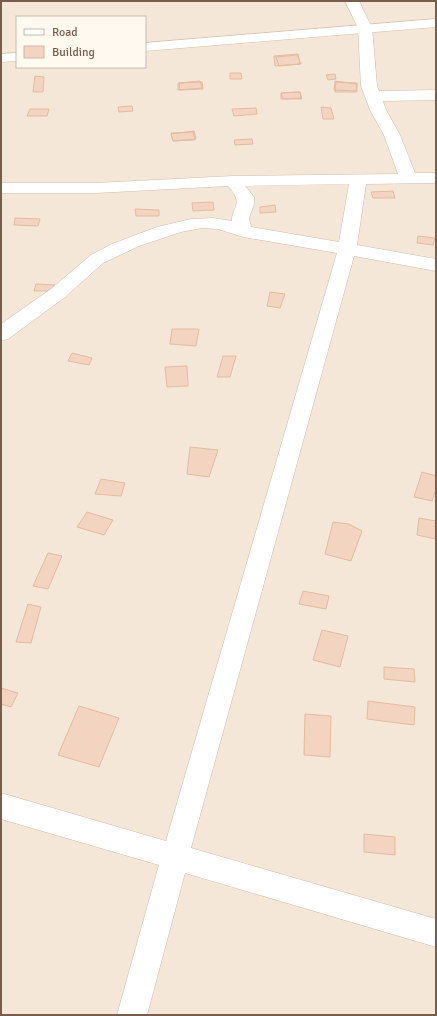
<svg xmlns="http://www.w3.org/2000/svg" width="437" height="1016" viewBox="0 0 437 1016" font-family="Signika,sans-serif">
<rect width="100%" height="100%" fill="#fdf5ea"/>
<path fill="#f4e7d8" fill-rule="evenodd" d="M1 1H436V1015H1ZM17 17H145V67H17Z"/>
<path fill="#f2d4c1" stroke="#e5bba1" d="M298 54 300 64 275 66 274 56Z
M297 55 301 64 279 66 276 57Z
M230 73H241L242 79H230Z
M335 74 336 79 328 80 326 75Z
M35 76 44 77 43 92H33Z
M200 81 202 88 180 90 179 83Z
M335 81 357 84 356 91 334 90Z
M202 82 203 89 178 90V83Z
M336 82 357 83V92H335Z
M300 92 301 98 283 99 281 93Z
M300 92 302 99H281V93Z
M132 106 133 111 119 112 118 107Z
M321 107 331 108 334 119H323Z
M256 108 257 114 234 116 232 109Z
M30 109H49L47 116H27Z
M194 131 196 139 173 141 171 134Z
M193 132 195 140 173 141 171 133Z
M252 139 253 144 235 145 234 140Z
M393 191 395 198H373L371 192Z
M213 202 214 210 193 211 192 203Z
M275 205 276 212 260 213V207Z
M135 209 159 210V216H136Z
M15 218 40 219 38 226 14 225Z
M418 236 435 238 433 245 417 243Z
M36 284 55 285 54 291H34Z
M270 292 285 294 280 308 267 306Z
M172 329H199L196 346 170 344Z
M72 353 92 358 89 365 68 361Z
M223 356H236L230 377H217Z
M187 366 188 386 167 387 165 367Z
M190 447 218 450 209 477 187 474Z
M422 472 436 476V489L432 501 414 497Z
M101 479 125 483 121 496 95 494Z
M87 512 113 520 104 535 77 527Z
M419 518 436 521V539L417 535Z
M333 522 349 524 362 531 351 561 325 554Z
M48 553 62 556 48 589 33 586Z
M303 591 329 596 326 609 299 604Z
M28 604 41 607 31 643 16 642Z
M322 630 348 636 340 667 313 660Z
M384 667 414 669 415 682 384 679Z
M1 688 18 693 11 707 1 704Z
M368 701 415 707 414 725 367 719Z
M79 706 119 718 99 767 58 755Z
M305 714 331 716 330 757 304 755Z
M364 834 395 837V855L364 852Z"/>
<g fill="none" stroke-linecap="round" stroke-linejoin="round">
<defs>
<path id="street" d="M345 1H359L372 28 377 86 379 91 436 90V100L383 101 386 110 400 135 415 173H436V183L366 184 357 245 436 259V271L354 256 191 848 436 919V947L185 873 147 1015H117L159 865 1 819V793L166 841 337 253 243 237 218 229 202 228 181 232 139 246 103 263 65 297 8 339 1 341V324L51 289 91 255 112 244 157 227 191 219 213 218 232 221C231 213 239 206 236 198 235 194 231 189 228 186L96 193H1V183H96L233 176 398 174 384 135 370 110 361 86 358 28ZM349 184 339 242 251 227 249 218 254 204V197L245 186Z"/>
<path id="secondary" d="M436 19V27L145 51V43Z
M17 53V61L1 62V54Z"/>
</defs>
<use href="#street" stroke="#cfbdae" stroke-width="1"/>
<use href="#secondary" stroke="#d5bfae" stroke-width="1"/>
<use href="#street" fill="#fff" fill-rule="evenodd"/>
<use href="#secondary" fill="#fff" fill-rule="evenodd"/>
</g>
<rect width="437" height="1016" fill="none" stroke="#785c4c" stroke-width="4"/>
<rect x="16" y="16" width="130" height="52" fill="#fff9f0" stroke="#c9baae"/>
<rect x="24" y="29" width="20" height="6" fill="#ffffff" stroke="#c9baae"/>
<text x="52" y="36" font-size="12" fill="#785c4c">Road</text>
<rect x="24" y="46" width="20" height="12" fill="#f2d4c1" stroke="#c9baae"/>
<text x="52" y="56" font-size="12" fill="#785c4c">Building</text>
</svg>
